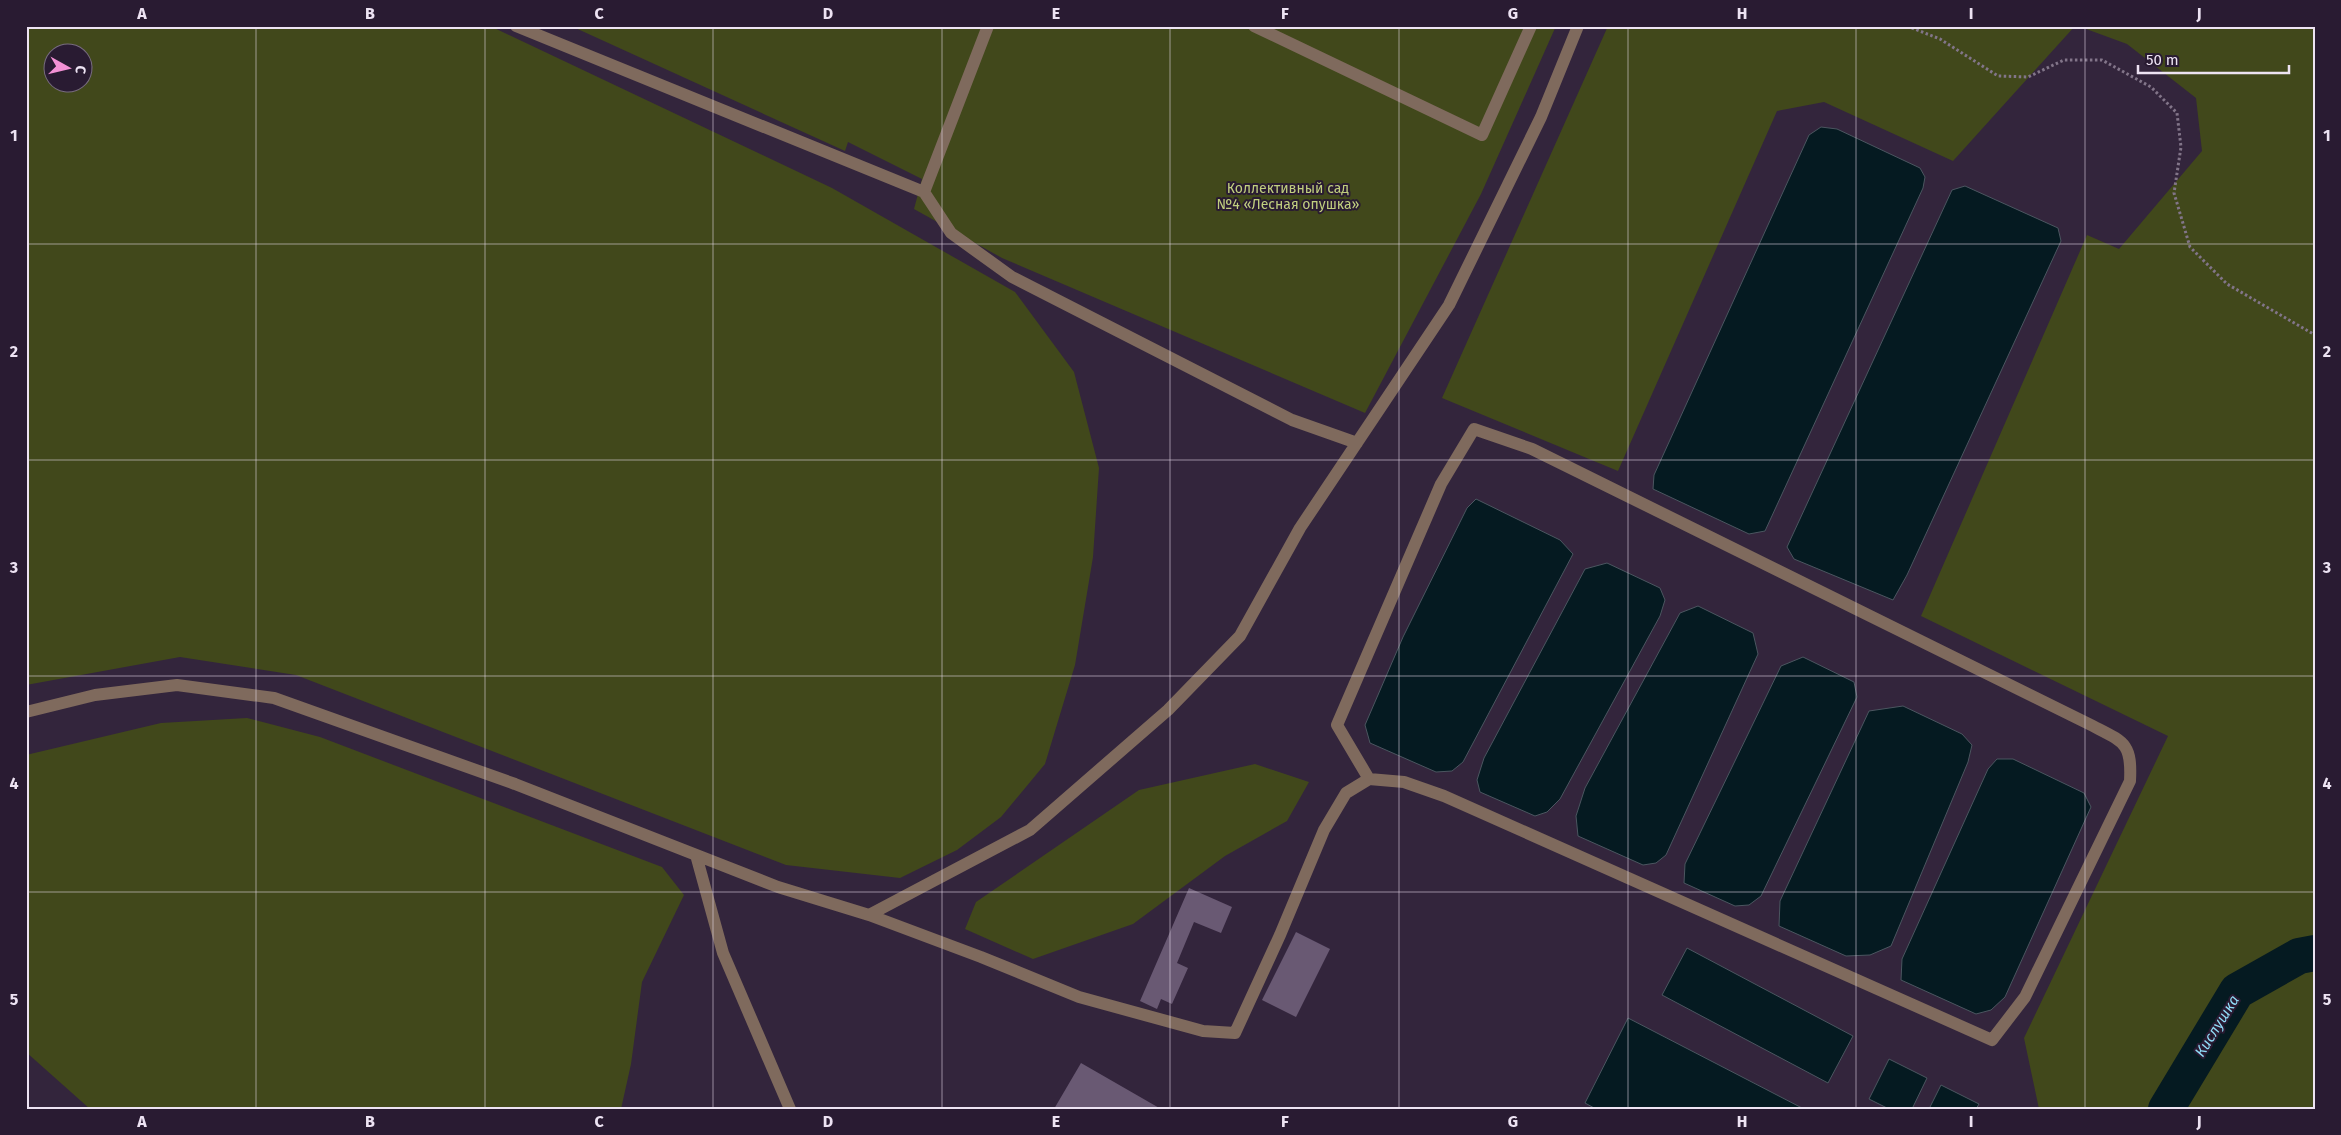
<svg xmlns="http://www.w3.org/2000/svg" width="2341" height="1135" viewBox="0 0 2341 1135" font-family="'Fira Sans',sans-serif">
<rect width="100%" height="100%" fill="#33253c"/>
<path fill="#41481b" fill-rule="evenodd" d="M26 26H490L832 188 1015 292 1074 372 1099 468 1093 557 1075 665 1045 764 1001 817 957 850 900 878 786 865 296 675 180 657 26 685ZM82 52V82H52V52Z
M571 26H1556L1481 194 1365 413 1002 258 914 209 922 179 848 142 845 151Z
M1608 26H2075L1953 161 1824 102 1777 111 1618 471 1442 398Z
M2078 26H2315V1109H2039L2024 1038 2168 736 1921 616 2087 235 2119 249 2202 151 2196 98 2127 44Z
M247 718 320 737 662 867 684 895 642 982 631 1064 621 1109H90L26 1052V755L161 723Z
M1255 764 1309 782 1287 821 1225 856 1133 924 1033 959 965 929 976 902 1139 790Z"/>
<path fill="#051a21" stroke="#4b5660" d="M1821 127 1837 129 1920 168 1925 177 1923 188 1765 531 1749 534 1653 489 1654 475 1809 135Z
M1965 186 2058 228 2061 241 1907 575 1893 600 1794 559 1787 547 1952 190Z
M1476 499 1560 540 1573 554 1463 762 1452 771 1436 772 1370 743 1365 725 1403 637 1467 508Z
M1607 563 1660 588 1665 600 1660 616 1560 799 1547 812 1535 816 1480 792 1477 780 1484 758 1585 569Z
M1698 606 1753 633 1758 654 1666 855 1656 863 1643 865 1578 836 1576 816 1585 788 1680 613Z
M1803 657 1854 682 1857 697 1761 896 1749 905 1735 906 1684 883 1685 864 1781 666Z
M1903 706 1962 734 1972 745 1968 762 1891 946 1870 955 1846 956 1779 926 1780 901 1869 711Z
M1997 759H2013L2084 793 2091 807 2005 997 1991 1010 1976 1014 1901 980 1902 959 1988 769Z
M1687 948 1853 1036 1828 1083 1662 995Z
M1628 1018 1804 1109H1596L1585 1103Z
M1889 1059 1927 1078 1912 1109H1889L1869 1099Z
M1941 1085 1979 1104 1976 1109H1929Z"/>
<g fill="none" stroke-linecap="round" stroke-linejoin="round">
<path stroke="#051a21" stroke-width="36" d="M2166 1109 2237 991 2299 956 2315 953"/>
</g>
<path fill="#695973" d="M1189 888 1232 907 1221 933 1194 922 1177 963 1188 968 1172 1004 1161 999 1157 1009 1140 1001Z
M1296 932 1330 949 1296 1017 1262 1000Z
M1081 1063 1161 1109H1054Z"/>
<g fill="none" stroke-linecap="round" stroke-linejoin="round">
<path stroke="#827589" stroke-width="3" stroke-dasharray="2.5 2.5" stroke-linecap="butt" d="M1907 26 1940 39 1998 76 2028 77 2064 60H2102L2151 87 2177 113 2181 147 2174 193 2190 247 2227 284 2315 335"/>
<path stroke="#7f6a5d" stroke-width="12" d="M516 26 924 192 988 26
M1254 26 1482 135 1531 26
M924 192 951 233 1012 277 1292 420 1357 443
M26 712 95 695 177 685 274 698 515 784 778 887 869 915 981 957 1079 997 1203 1031 1235 1033 1280 935 1324 830 1346 793 1369 779 1404 782 1444 796 1992 1040 2025 997 2130 781C2132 743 2124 742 2093 726L1532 449 1474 429 1441 484 1337 725 1369 779
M696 855 723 953 790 1109
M869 915 1030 830 1168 710 1240 636 1300 528 1449 305 1541 117 1578 26"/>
</g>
<path fill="none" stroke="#ede3f3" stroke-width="1" stroke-opacity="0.55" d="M256 26V1109M485 26V1109M713 26V1109M942 26V1109M1170 26V1109M1399 26V1109M1628 26V1109M1856 26V1109M2085 26V1109M26 244H2315M26 460H2315M26 676H2315M26 892H2315"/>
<g text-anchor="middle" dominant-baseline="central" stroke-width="4" stroke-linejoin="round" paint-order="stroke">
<g font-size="14" fill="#c1cf7f" stroke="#291b32">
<text x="1288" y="188">Коллективный сад<tspan x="1288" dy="16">№4 «Лесная опушка»</tspan></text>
</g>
<g font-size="15" font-style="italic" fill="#90dcf7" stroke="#291b32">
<text transform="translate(2217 1026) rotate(-58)">Кислушка</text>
</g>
</g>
<rect width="2341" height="1135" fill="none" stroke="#291b32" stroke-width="55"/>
<g transform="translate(68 68) rotate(98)"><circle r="24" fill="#291b32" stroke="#776b7f"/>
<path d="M0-4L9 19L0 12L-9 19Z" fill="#f391d5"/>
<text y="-8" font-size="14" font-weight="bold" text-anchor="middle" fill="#ede3f3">С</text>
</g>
<path d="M2138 65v8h151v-8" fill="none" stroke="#ede3f3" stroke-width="2.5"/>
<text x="2146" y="65" font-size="15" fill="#ede3f3" stroke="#291b32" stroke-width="4" paint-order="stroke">50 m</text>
<rect x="28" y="28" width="2286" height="1080" fill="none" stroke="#ede3f3" stroke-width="2"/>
<g font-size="16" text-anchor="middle" font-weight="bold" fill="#ede3f3">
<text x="142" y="19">A</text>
<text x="370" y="19">B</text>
<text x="599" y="19">C</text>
<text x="828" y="19">D</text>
<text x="1056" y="19">E</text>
<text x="1285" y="19">F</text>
<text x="1513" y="19">G</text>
<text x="1742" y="19">H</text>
<text x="1971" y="19">I</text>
<text x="2199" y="19">J</text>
<text x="14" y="141">1</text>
<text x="2327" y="141">1</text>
<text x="14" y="357">2</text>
<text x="2327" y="357">2</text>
<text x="14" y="573">3</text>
<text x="2327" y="573">3</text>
<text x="14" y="789">4</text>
<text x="2327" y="789">4</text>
<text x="14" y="1005">5</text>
<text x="2327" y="1005">5</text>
<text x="142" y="1127">A</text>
<text x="370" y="1127">B</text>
<text x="599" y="1127">C</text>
<text x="828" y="1127">D</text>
<text x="1056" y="1127">E</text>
<text x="1285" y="1127">F</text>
<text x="1513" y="1127">G</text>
<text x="1742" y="1127">H</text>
<text x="1971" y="1127">I</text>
<text x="2199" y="1127">J</text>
</g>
</svg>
